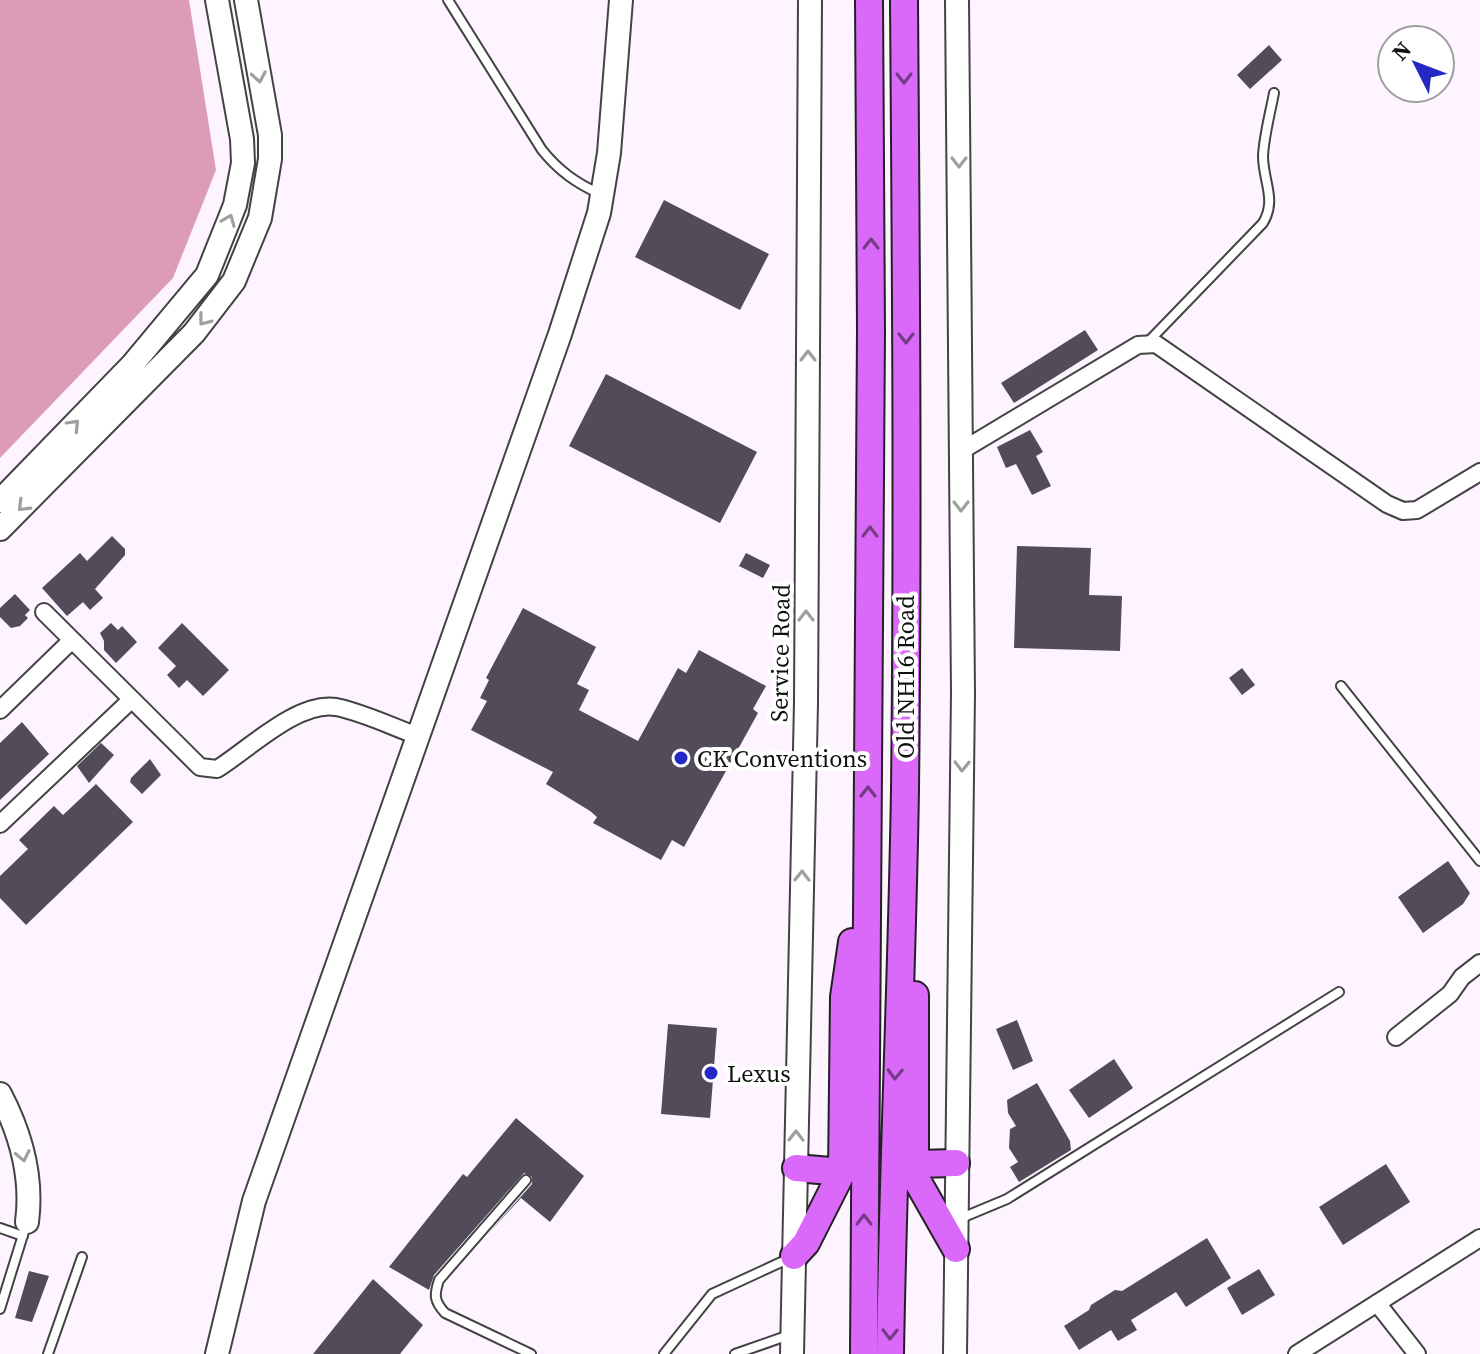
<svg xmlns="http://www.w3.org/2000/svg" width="1480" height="1354" viewBox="0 0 1480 1354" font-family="'Source Serif 4',serif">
<rect width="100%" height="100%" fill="#fdf4ff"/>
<path fill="#dc9bb7" d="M0 0H189L216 170 173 278 0 458Z"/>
<path fill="#524c5a" d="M1269 45 1282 60 1250 89 1237 75Z
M664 200 769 254 740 310 635 257Z
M1085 330 1098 350 1014 403 1001 383Z
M606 374 757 452 720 523 569 446Z
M1030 430 1043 452 1036 456 1051 486 1032 495 1016 464 1006 468 997 447Z
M112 536 125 549V555L95 589 103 598 90 610 83 602 67 616 42 588 80 553 87 561Z
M1017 546 1091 548 1089 595 1122 596 1120 651 1014 648Z
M746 553 770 565 763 578 739 566Z
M15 594 30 610 25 615 28 618 20 626 11 628 0 617V608Z
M523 608 596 647 577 684 589 690 579 710 638 741 678 668 686 673 699 650 766 686 753 709 758 713 684 847 672 840 661 860 593 823 597 817 590 811 546 784 553 772 471 730 487 701 480 698 489 680 486 678Z
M111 623 118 630 122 626 137 642 116 663 104 650V641L100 633Z
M182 623 229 670 203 696 187 680 179 688 167 675 176 666 158 648Z
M1242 668 1255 685 1242 695 1229 678Z
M22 722 49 754 0 800V743Z
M101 743 114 755 89 783 77 766Z
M150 759 161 775 142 794 130 782 131 778Z
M96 784 133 822 26 925 0 898V876L28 849 19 840 54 806 63 815Z
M1448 861 1470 893 1463 904 1423 933 1398 897Z
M1017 1020 1033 1061 1013 1070 996 1029Z
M668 1024 717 1028 710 1118 661 1114Z
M1114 1059 1133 1088 1089 1118 1069 1090Z
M1037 1083 1070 1141 1071 1150 1019 1182 1010 1167 1018 1162 1009 1148 1010 1129 1016 1126 1008 1113 1007 1100Z
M516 1118 584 1176 550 1222 521 1198 489 1233 532 1184V1177L524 1173 434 1275 429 1290 389 1267 463 1174 467 1177Z
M1386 1164 1410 1202 1343 1245 1319 1207Z
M1207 1238 1231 1278 1186 1307 1176 1292 1131 1320 1137 1330 1118 1341 1111 1330 1079 1350 1064 1326 1089 1310 1091 1305 1115 1290 1122 1291Z
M1259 1269 1275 1295 1242 1315 1227 1288Z
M29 1271 49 1276 32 1322 15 1318Z
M373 1279 423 1325 400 1354H313Z"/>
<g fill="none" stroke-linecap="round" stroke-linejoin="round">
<defs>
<path id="service" d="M448 0 542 150C559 171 576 183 600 194
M1148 342 1263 223C1277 200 1263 181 1263 156 1264 136 1270 114 1274 93
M1341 686 1480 861
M526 1180 439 1280C434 1295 434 1301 445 1313L531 1354
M959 1219 1007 1199 1339 992
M0 1228 23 1236
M0 1309 27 1222
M48 1354 82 1257
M664 1354 712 1294 790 1258
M735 1354 792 1334"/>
<path id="minor" d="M961 451 1138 345 1156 344 1387 504 1403 511 1417 510 1480 472
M44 612 200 767 217 769C248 750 297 701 336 707 362 712 393 727 418 736
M0 710 72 640
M0 824 131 700
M1396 1037 1450 994 1462 977 1480 963
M1377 1303 1417 1354
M1297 1354 1480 1238"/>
<path id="tertiary" d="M0 501 132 365 207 275 235 205 243 163 242 139 217 0
M0 529 194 333 234 281 260 218 270 159V135L246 0
M0 1094C21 1134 33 1176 27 1222
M217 1354 254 1201 560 334 599 213 609 153 621 0
M792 1354 806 703 810 0
M955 1354 963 693 957 0"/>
<path id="primary" d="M915 995V1177L956 1249
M915 1164 956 1163
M796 1168 842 1172
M794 1256 806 1243 842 1172 844 997 852 942
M864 1354 871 330 869 0
M890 1354C893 1166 902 978 905 789 908 526 906 263 904 0"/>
</defs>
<use href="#service" stroke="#434343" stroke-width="12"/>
<use href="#minor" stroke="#434343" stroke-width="20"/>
<use href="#tertiary" stroke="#434343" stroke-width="26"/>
<use href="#primary" stroke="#212121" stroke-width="30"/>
<use href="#service" stroke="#fff" stroke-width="8"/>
<use href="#minor" stroke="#fff" stroke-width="16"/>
<use href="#tertiary" stroke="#fff" stroke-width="22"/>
<use href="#primary" stroke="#da69fa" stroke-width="26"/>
</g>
<defs><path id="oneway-chevron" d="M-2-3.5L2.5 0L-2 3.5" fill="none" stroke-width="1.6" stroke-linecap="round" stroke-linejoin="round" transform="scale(2)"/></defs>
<g stroke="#9f9f9f">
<use href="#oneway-chevron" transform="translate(259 77) rotate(80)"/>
<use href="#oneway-chevron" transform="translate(959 162) rotate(90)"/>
<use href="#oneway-chevron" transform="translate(229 220) rotate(-68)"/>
<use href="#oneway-chevron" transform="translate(204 320) rotate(128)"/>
<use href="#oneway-chevron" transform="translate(808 356) rotate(-90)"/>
<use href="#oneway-chevron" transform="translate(74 425) rotate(-46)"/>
<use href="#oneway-chevron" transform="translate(23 506) rotate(135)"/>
<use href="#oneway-chevron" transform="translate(961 506) rotate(90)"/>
<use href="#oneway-chevron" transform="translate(806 616) rotate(-90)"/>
<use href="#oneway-chevron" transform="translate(962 766) rotate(91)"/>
<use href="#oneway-chevron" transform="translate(802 876) rotate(-89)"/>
<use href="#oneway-chevron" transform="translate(796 1136) rotate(-89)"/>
<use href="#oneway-chevron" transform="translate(23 1156) rotate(78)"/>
</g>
<g stroke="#753c85">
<use href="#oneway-chevron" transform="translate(904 78) rotate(90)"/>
<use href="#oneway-chevron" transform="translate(871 244) rotate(-90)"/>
<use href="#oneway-chevron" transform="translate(906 338) rotate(90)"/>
<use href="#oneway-chevron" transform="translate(870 532) rotate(-90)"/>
<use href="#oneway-chevron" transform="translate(868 792) rotate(-90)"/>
<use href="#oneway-chevron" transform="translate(895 1074) rotate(92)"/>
<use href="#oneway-chevron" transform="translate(864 1220) rotate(-90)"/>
<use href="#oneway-chevron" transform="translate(890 1334) rotate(91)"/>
</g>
<g fill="#2428c4" stroke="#fff" stroke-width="3">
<circle cx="681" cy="758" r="8"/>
<circle cx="711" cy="1073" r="8"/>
</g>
<g text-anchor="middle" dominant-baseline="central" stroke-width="8" stroke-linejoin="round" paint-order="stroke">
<g font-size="24" fill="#101010" stroke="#fff">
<text transform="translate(780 653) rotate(-89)">Service Road</text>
<text transform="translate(905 677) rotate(-90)">Old NH16 Road</text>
</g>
<g font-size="24" fill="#101010" stroke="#fff" text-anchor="start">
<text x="697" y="758">CK Conventions</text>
<text x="727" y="1073">Lexus</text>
</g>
</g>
<g transform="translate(1416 64) rotate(312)"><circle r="38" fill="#ffffff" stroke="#9f9f9f" stroke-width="2"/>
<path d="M0-6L14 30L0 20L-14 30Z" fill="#2428c4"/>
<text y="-12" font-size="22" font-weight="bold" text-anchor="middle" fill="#101010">N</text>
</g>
</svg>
